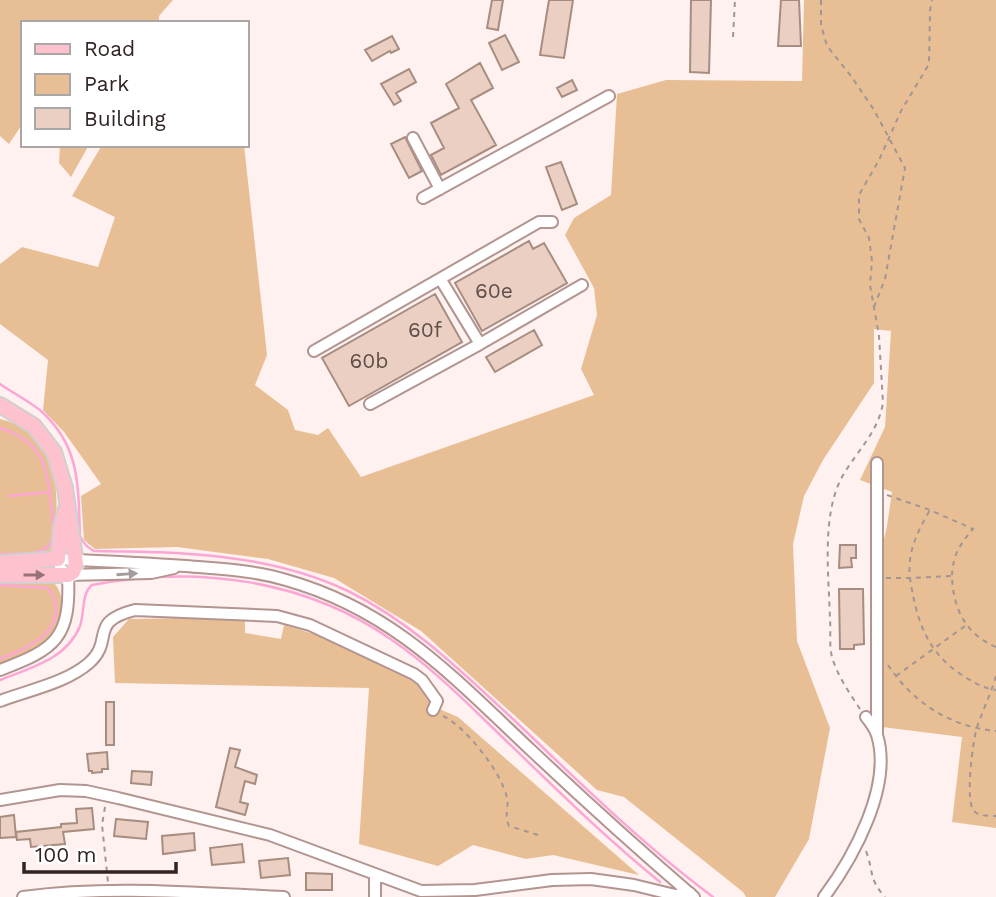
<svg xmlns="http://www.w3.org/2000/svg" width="996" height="897" viewBox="0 0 996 897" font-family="'Work Sans',sans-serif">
<rect width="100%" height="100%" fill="#fef1ef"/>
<path fill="#e8bf94" d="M0 0H173L159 16V23H23V123L9 144 0 136Z
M804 0H996V828L952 822 962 737 882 727 874 583 887 526 892 492 860 480 885 427 891 331 874 329V383L823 460 804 496 793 544 797 641 830 728 809 839 775 897H746L743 892 624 797 597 790 421 631 334 578 268 559 177 547 95 549 84 540 81 496 101 484 64 432 43 410 48 360 0 324V264L22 247 98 267 115 217 72 196 102 145H244L267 355 255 385 288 410 295 430 318 435 328 428 361 477 594 395 581 369 597 315 594 288 565 235 574 218 611 195 617 94 666 80 802 81Z
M60 145H89L71 177 59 163Z
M0 419C63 434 60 498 53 548L48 553 0 559Z
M0 581H52C60 588 62 597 62 607 62 641 27 654 0 664Z
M245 617V633L281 639 284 625 340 642 426 683 437 708 458 717 639 875 553 855 526 859 473 845 438 866 359 844 369 688 115 683 113 637 129 619Z"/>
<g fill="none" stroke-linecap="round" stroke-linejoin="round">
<path stroke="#fda6d5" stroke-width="2.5" d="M0 384C13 393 29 401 41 411 81 447 78 487 80 536 84 544 87 547 94 551 180 552 269 553 348 591 413 623 463 673 515 721 579 782 642 844 713 897
M0 428C46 442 48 472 52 514 53 524 56 538 48 546 39 556 13 553 0 554
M9 496 50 492
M0 585 47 588C53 593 55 600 56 608 57 637 22 650 0 659
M0 680C30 668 67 659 80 626 85 612 81 594 92 585 196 565 305 579 392 640 430 666 463 699 496 731 549 782 602 835 660 882"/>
</g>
<path fill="#ebcfc2" stroke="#a78d80" stroke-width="2" d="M492 0H503L498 30 487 28Z
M549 0H573L564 58 540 55Z
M691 0H711L709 73 690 72Z
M781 0H799L801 46H778Z
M505 35 519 62 502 70 489 43Z
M392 36 399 49 391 53 390 51 372 61 365 50Z
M480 63 493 88 471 100 496 145 441 175 431 155 444 148 431 123 459 108 446 84Z
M409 69 416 82 396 93 401 101 394 105 381 84Z
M572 80 577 90 562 97 557 88Z
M405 137 422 171 409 178 391 144Z
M561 162 577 204 562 210 546 167Z
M529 241 533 249 544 243 567 283 482 331 455 283Z
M435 294 462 342 349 406 322 358Z
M534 330 542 345 495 372 486 357Z
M840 545H856V558H851L852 567 839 568Z
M839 589H863L864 644 854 645V649H840Z
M106 702H114V745H106Z
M230 748 240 750 235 767 257 775 255 784 245 781 243 789 240 802 248 804 245 815 216 807Z
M107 752 108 769H102V772L92 773V771H89L87 754Z
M132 771 152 772 151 785 131 783Z
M92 808 94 829 63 832 65 844 31 847 30 839 17 840 16 832 61 827V824L77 823 76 809Z
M14 815 16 837 0 838V817Z
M116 819 148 822 146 839 114 836Z
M194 833 195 850 163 854 162 836Z
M242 844 244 862 212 865 210 848Z
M288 858 290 875 261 878 259 861Z
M306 873 332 874V890H306Z"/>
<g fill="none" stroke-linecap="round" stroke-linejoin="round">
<defs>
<path id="minor" d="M413 138 440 189
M423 198 609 96
M441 280 480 344 582 285
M314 351 539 222H552
M370 404 480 344
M68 575 151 573 174 568
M0 670C56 649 71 638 68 575L61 569 58 559C101 561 143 563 186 566 219 569 253 570 286 580 393 610 454 678 532 751 585 801 638 849 694 897
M0 701C29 690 66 683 89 663 115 640 87 622 135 610L277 616 310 625 414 674 422 680 437 701 433 710
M877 733V463
M0 800 60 790 86 791 118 798 270 835 421 891 475 890 552 880 591 879 634 885 675 895 690 893
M375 874V897
M23 897C110 885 197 893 284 897
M824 897C853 858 893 786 877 735 875 729 870 722 866 717"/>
<path id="major" d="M0 405 34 426 54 452 65 488 76 564 73 572 68 575H0
M0 563 58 559 61 527 66 509"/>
</defs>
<use href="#minor" stroke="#b29490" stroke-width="14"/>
<use href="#major" stroke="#d1cfcf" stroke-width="18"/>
<path stroke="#a29594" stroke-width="2" stroke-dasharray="5 5" stroke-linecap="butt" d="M821 0V25L827 46 851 76 874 110 905 168 885 279 874 307
M733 37 735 0
M887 495 930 510 973 529C960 544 953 555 952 575
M886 578H910C907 553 917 532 930 510
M996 647C965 634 953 608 952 576L910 578C916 618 926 652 962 675 973 682 982 688 996 690
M888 665C913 703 951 727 996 731
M896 676 965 626
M996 676C991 693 983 710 977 727 973 740 964 805 975 812 980 816 990 816 996 816
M860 709C850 694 837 675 832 657 829 646 831 631 830 620 829 577 821 516 842 477 856 452 878 433 883 403L879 336 870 285 872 261 869 238 859 219V195L879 160 901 111 929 64 930 11 932 0
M443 716C466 727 502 773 507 798 509 808 504 816 509 826L538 835
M105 807 102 825 108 882
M866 851C874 872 868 878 885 897"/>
<use href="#minor" stroke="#fff" stroke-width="10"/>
<use href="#major" stroke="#fec2cf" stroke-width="14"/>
</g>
<defs><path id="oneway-solid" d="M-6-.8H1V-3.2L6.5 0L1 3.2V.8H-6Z" transform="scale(1.75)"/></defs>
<use fill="#a29c9c" href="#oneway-solid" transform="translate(127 574) rotate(-4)"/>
<use fill="#977379" href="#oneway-solid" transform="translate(34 575)"/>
<g text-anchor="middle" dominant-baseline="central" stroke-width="5" stroke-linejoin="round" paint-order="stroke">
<g font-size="21" fill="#5f4f4b">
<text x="494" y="290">60e</text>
<text x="425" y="329">60f</text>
<text x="369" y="360">60b</text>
</g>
</g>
<rect x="21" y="21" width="228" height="126" fill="#ffffff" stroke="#aca7a7" stroke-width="2"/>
<rect x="35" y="44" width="35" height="10" fill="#fec2cf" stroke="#aca7a7" stroke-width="2"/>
<text x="84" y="56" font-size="21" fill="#302423">Road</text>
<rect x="35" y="74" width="35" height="21" fill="#e8bf94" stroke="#aca7a7" stroke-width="2"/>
<text x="84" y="91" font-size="21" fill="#302423">Park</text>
<rect x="35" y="108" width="35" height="21" fill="#ebcfc2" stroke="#aca7a7" stroke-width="2"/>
<text x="84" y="126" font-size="21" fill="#302423">Building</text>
<path d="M24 862v10h152v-10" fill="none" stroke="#302423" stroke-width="3.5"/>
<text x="35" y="862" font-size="21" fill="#302423" stroke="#ffffff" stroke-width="5" paint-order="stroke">100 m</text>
</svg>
